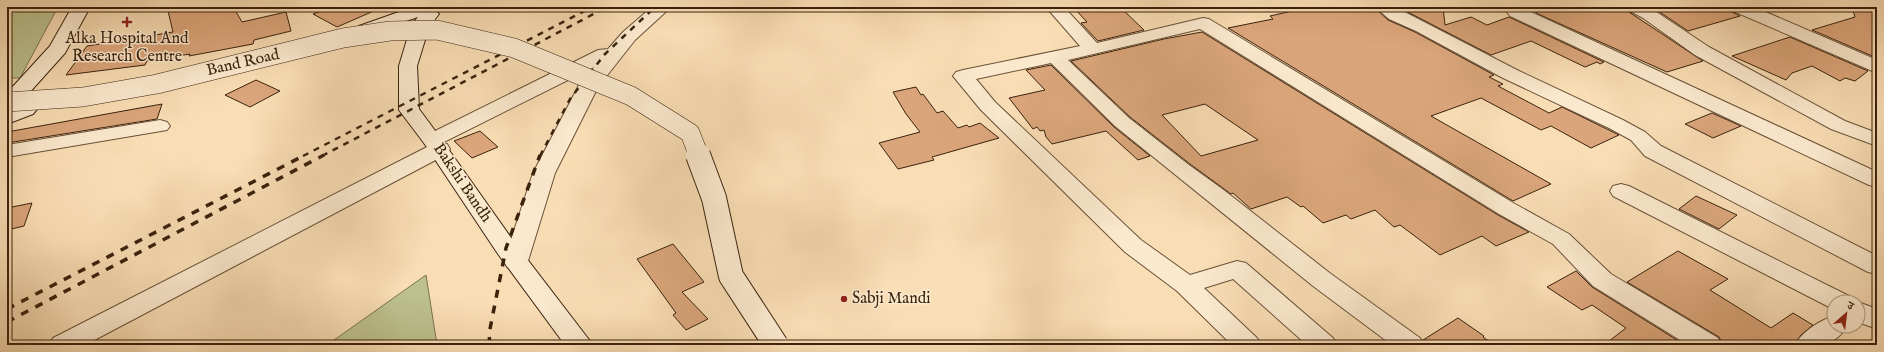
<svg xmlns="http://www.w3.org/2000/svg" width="1884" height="352" viewBox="0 0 1884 352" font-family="'IM FELL English','Noto Serif Devanagari',serif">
<rect width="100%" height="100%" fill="#f9ddb4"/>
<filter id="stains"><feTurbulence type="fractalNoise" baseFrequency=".005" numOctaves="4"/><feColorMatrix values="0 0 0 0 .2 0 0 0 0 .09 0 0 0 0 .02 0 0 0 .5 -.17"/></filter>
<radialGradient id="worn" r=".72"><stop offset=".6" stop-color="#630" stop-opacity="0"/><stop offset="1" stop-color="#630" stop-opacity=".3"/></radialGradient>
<path fill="#bcc18e" stroke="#7b724e" d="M7 7H58L20 78H7Z
M426 275 437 345H327Z"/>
<path fill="#daa57a" stroke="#3a220d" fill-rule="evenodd" d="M183 7H229L230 11 235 10 242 22 286 12 291 31 254 40 253 44 189 56 190 54 147 61 145 65 66 75 87 46 173 32 168 11Z
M332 7H383L337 27 313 14Z
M1073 7H1120L1144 30 1098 41 1081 23 1087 22Z
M1310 7H1374L1388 20 1415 32 1494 75 1489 77 1503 84 1498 86 1549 113 1562 107 1619 135 1591 148 1551 126 1541 130 1481 98 1431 116 1551 184 1513 201 1228 28 1273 19 1270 16Z
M1398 7H1443L1445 25 1471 17 1487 25 1509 17 1604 62 1600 64 1597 62 1585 67 1531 41 1491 55Z
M1540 7H1626L1629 12 1703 61 1667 72 1536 13Z
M1652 7H1729L1732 12 1740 16 1688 31Z
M1852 7H1877V58L1812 30 1855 17Z
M1202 32 1498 215 1529 232 1496 246 1482 236 1440 255 1400 225 1394 227 1375 210 1351 219 1346 215 1323 223 1303 206 1301 207 1287 197 1251 209 1233 193 1231 194 1190 164 1130 117 1071 61 1164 39ZM1205 104 1258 140 1201 156 1162 115Z
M1790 37 1868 71 1855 81 1845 78 1840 81 1812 66 1792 73 1786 80 1732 56Z
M1051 65 1114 127 1150 156 1138 160 1106 131 1052 144 1046 137 1044 130 1040 131 1037 127 1033 129 1009 98 1045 90 1026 70Z
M256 80 280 91 250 107 225 95Z
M916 87 921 95 923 94 937 113 943 111 958 128 967 125 969 127 980 123 999 138 932 157 934 160 898 169 879 143 920 132 906 114 893 92Z
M162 104 157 119 7 143V132Z
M1712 113 1741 126 1713 138 1685 124Z
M480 131 498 147 472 158 454 141Z
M1696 196 1737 215 1719 229 1679 209Z
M32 203 24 226 7 230V208Z
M673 244 704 282 682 292 708 319 686 330 673 315 676 313 637 259Z
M1678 251 1728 279 1710 290 1771 328 1793 313 1813 325 1801 335 1794 345H1723L1719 337 1627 282Z
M1576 271 1592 287 1685 345H1604L1626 328 1592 305 1582 310 1547 287Z
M1458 318 1484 336 1483 337 1494 345H1425L1423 340Z"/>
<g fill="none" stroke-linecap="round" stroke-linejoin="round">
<defs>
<path id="street" d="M652 7H671L635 40 598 87 555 173 528 261 525 267 516 269 507 267 504 261 533 173 579 85 594 67 442 143 447 144 450 149 447 154 85 345H49L53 338 429 146 425 144 422 140 425 136 598 50 608 49 623 32Z
M1046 7H1064L1097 43 1203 18 1209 19 1515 204 1569 234 1611 274 1718 338 1722 345H1688L1593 286 1553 244 1499 214 1200 29 1068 60 1129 118 1189 165 1225 191 1331 274 1420 338 1424 345H1392L1313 286 1115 126 1051 63 976 79 995 102 1141 240 1190 275 1237 261 1246 263 1333 338 1337 345H1307L1233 279 1204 288 1257 338 1261 345H1232L1177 291 1125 252 981 110 953 76 956 72 963 70 1080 46Z
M1375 7H1395L1517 70 1623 120 1645 132 1661 146 1877 256V274L1868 272 1645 156 1631 140 1609 128 1503 78 1416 31 1389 19Z
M1514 7H1539L1536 11 1531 12 1877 172V187L1869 185 1510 16 1507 12Z
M1627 7H1649L1709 47 1845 121 1877 133V146L1831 129 1695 55 1643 18 1630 11Z
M1730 7H1754L1877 60V73L1733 11Z
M160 120 167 122 170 126 167 130 7 157V145Z
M1621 184 1629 186 1849 296 1853 302H1834V309L1831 308 1613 196 1610 191 1613 186Z
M1858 302 1877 309V329L1858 322Z
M1834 316V326H1847C1834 348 1817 345 1795 345 1802 332 1820 320 1834 316Z"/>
<path id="secondary" d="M72 7H90L65 53 30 92 40 94 44 101 33 114 7 124V111L23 102 8 100 7 93 50 46Z
M413 7H438L435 10 439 14 429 27 417 66 419 109 439 136 514 242 593 345H565L498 254 424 143 399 110V66L411 26 418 17 365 35 359 34 356 30 359 26Z"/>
</defs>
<use href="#street" stroke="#6a5137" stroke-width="2"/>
<use href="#secondary" stroke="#3a220d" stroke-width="2"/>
<use href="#street" fill="#fbe9ce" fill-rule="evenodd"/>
<use href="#secondary" fill="#fbe9ce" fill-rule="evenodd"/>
<path stroke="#3a220d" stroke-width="2.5" stroke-dasharray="6 6" stroke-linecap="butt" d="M303 156 592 7
M322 156 607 7
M540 156 570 99 605 54 655 7"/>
<path stroke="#3a220d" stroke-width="3.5" stroke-dasharray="8 8" stroke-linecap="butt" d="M7 309 305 155
M7 322 324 155
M490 345 489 334 506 248 540 155"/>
<defs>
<path id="secondary-bridge-far1" d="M7 102 83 97 157 84 343 38 390 31 437 30 514 48 631 96 690 133 699 156"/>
<path id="secondary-bridge" d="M698 155 714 198 731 276 776 345"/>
</defs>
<use href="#secondary-bridge-far1" stroke="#3a220d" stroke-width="20" stroke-linecap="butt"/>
<use href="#secondary-bridge" stroke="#3a220d" stroke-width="26" stroke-linecap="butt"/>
<use href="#secondary-bridge-far1" stroke="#fbe9ce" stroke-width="19"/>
<use href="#secondary-bridge" stroke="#fbe9ce" stroke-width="24"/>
</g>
<g fill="#8f2418" stroke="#fbe9ce" stroke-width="1.5">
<path d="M125 16h4v4h4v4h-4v4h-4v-4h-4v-4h4z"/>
<circle cx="844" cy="299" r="4"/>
</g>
<g text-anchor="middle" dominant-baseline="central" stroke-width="3" stroke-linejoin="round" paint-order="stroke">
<g font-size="16" fill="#3a220d" stroke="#fbe9ce">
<text x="127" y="39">Alka Hospital And<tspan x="127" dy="18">Research Centre</tspan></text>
<text x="852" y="299" text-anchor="start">Sabji Mandi</text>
</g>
<g font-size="16" fill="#3a220d" stroke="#fbe9ce">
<text transform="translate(243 63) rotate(-13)">Band Road</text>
<text transform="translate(462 183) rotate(56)">Bakshi Bandh</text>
</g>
</g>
<rect width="1884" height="352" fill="none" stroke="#f9ddb4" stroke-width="24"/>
<rect x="8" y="8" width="1868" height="336" fill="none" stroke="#3a220d" stroke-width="2"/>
<rect x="12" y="12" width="1860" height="328" fill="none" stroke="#3a220d"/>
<g transform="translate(1846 314) rotate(28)"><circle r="19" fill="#fbe9ce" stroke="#ae9981"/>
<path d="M0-3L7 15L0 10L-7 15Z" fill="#8f2418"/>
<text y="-6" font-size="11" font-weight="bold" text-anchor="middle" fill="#3a220d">उ</text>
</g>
<rect width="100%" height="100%" filter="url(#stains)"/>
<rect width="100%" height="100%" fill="url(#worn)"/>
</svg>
